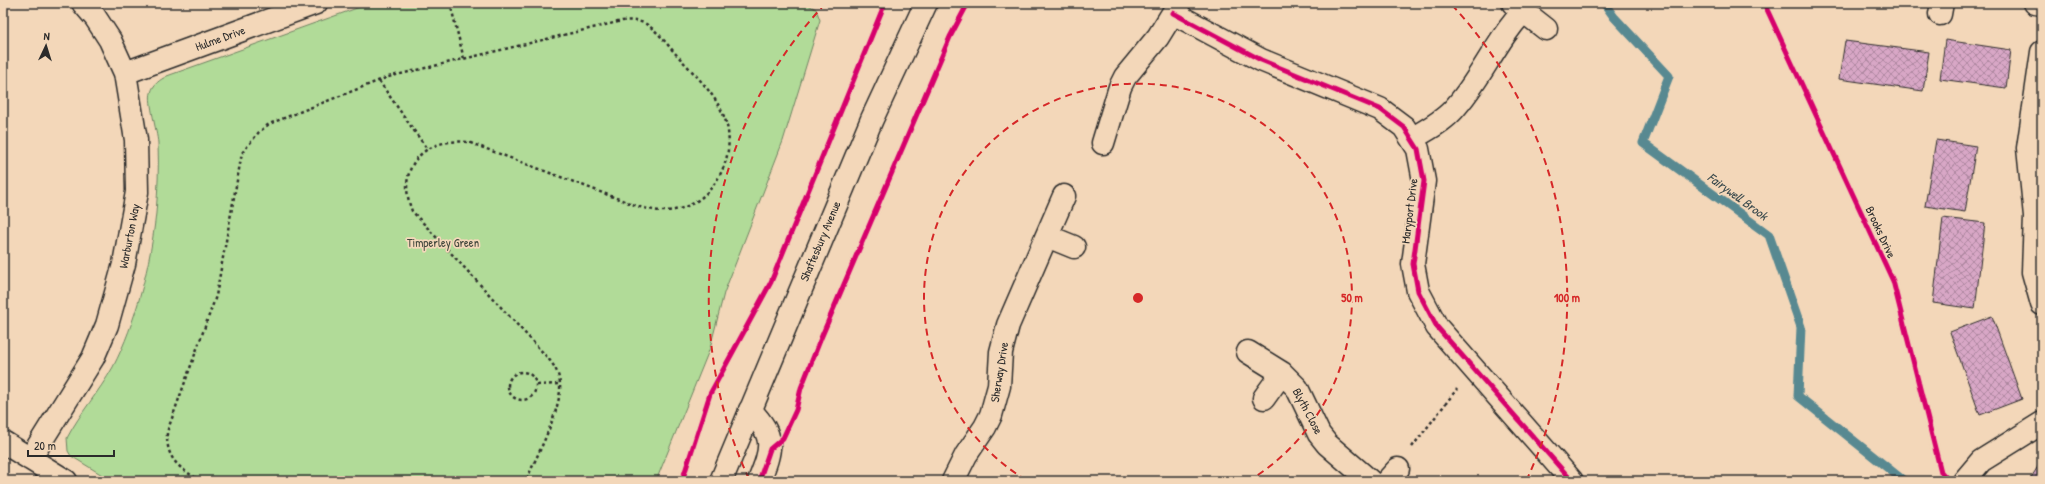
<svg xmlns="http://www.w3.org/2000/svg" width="2045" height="484" viewBox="0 0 2045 484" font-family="'Patrick Hand',sans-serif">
<defs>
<pattern id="building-cross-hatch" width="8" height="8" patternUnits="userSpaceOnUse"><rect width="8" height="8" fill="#d8a7c6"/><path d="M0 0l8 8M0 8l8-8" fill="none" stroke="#af88a1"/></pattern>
</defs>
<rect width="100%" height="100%" fill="#f3d7b9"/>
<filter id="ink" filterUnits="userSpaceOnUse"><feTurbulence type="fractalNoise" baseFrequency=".025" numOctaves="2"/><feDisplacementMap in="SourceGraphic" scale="8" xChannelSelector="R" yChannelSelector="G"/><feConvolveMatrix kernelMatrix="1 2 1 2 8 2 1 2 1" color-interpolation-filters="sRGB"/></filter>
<g filter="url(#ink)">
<path fill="#b1db98" stroke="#6e8362" d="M371 3H804L816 9 820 20 783 141 724 293 710 348 656 481H112L71 456 68 451 67 438C80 413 99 392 113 367 136 323 151 262 156 213 158 191 159 165 158 143 157 131 148 101 151 93 153 84 160 80 167 76Z"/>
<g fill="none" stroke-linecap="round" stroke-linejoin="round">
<path stroke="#598991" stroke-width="9" d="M1604 3 1614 17 1669 76 1643 143 1769 235 1801 327 1798 396 1904 481"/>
</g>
<path fill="url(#building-cross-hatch)" stroke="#2b2b2b" d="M1945 40 2011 50 2006 88 1940 79Z
M1845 41 1929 52 1923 91 1839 79Z
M1936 140 1976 146 1965 212 1925 206Z
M1943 218 1985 223 1975 309 1933 303Z
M1992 316 2022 399 1980 415 1950 332Z
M2042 460V481H2029Z"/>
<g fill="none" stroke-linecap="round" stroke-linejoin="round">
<defs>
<path id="minor" d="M1513 3 1546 29
M2035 3 2042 4
M1173 13 1261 60 1380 109 1404 127 1418 149 1424 181 1413 264 1418 291 1437 327 1572 481
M1940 14 1942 3
M2042 52 2028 148 2035 216 2033 272 2042 304
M125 73 316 3
M1413 138C1427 130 1442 122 1453 110 1481 80 1495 41 1524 11
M1103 143 1120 87 1125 77 1158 37 1179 3
M1047 236 1074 247
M1248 352 1282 373 1297 388 1319 434 1327 444 1370 481
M1264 398 1282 373
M750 410C776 437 772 448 759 481
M3 442 66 481
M30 459 93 358 107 325 124 264 137 192 136 140 125 73 110 40 95 17 83 3
M953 481 966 455 985 427 991 415 999 386 1001 352 1008 325 1064 196
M1387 481 1398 469
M1964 481 1981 461 2042 423"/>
<path id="highway" d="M721 481 872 119 926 3"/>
</defs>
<use href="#minor" stroke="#2b2b2b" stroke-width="25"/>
<use href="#highway" stroke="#2b2b2b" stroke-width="25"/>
<path stroke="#2b2b2b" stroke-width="2.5" stroke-dasharray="3 3" stroke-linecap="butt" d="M450 3 464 59
M379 81 427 149
M508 386a14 14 0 1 1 28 0a14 14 0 1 1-28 0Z
M537 385 560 384
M1412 447 1457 389
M201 481C179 468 166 460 167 432L216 296 242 153 259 132 269 124 388 77 622 21C631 20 641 20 649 26 658 32 666 43 674 52 693 73 717 94 726 122 738 162 708 211 664 211 656 211 648 209 640 207L468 142C424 137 395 167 412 211L547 357C554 365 559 373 560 384 562 409 536 457 526 481"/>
<use href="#minor" stroke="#f3d7b9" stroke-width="22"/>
<use href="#highway" stroke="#f3d7b9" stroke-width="22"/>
<defs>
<path id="cycleway" d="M1764 3 1893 281 1941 472 1949 481
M1173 13 1261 60 1380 109 1404 127 1418 149 1424 181 1413 264 1418 291 1437 327 1572 481
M682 481 710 394 771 282 885 3
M759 481 770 449 783 438 796 410 801 388 821 338 950 37 968 3"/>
</defs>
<use href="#cycleway" stroke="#f3d7b9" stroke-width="8"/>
<use href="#cycleway" stroke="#d6006c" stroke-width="5"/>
</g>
</g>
<g fill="none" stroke="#d62828" stroke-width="2" stroke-dasharray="7 5">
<path d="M1026 480A214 214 0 1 1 1250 480"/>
<path d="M749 479A429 429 0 0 1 824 5M1452 5A429 429 0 0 1 1527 479"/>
</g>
<g text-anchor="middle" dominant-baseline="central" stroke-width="3.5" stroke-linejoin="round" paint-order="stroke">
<g font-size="12" fill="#2b2b2b" stroke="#f3d7b9">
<text transform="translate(220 38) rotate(-20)">Hulme Drive</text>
<text transform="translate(1409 211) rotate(-83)">Maryport Drive</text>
<text transform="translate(1881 232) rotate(65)">Brooks Drive</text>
<text transform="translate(129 236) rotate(-79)">Warburton Way</text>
<text transform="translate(820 241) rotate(-67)">Shaftesbury Avenue</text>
<text transform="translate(999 372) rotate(-81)">Sherway Drive</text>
<text transform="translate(1308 411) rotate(62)">Blyth Close</text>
</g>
<g font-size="12" fill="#3f453b" stroke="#f3d7b9">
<text x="443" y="242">Timperley Green</text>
</g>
<g font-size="13" font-style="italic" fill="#3a4a4d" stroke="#f3d7b9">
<text transform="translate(1738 196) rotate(36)">Fairywell Brook</text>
</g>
</g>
<circle cx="1138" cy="298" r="6" fill="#d62828" stroke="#f3d7b9" stroke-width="2"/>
<g font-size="12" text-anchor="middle" font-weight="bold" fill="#d62828" stroke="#f3d7b9" stroke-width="3.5" stroke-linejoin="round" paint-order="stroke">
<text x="1352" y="302">50 m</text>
<text x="1567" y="302">100 m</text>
</g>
<rect width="2045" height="484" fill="none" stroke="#f3d7b9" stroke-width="16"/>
<rect x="8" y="8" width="2029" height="468" fill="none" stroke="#2b2b2b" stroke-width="1.5" filter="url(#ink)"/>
<g transform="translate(46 46) rotate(4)" stroke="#f3d7b9" stroke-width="3" paint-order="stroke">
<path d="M0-3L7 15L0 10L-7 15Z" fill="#2b2b2b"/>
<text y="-6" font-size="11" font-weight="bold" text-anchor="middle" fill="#2b2b2b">N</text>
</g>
<path d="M28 450v6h86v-6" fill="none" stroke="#2b2b2b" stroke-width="2"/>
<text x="34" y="450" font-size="12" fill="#2b2b2b" stroke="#f3d7b9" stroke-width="3" paint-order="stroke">20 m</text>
</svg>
